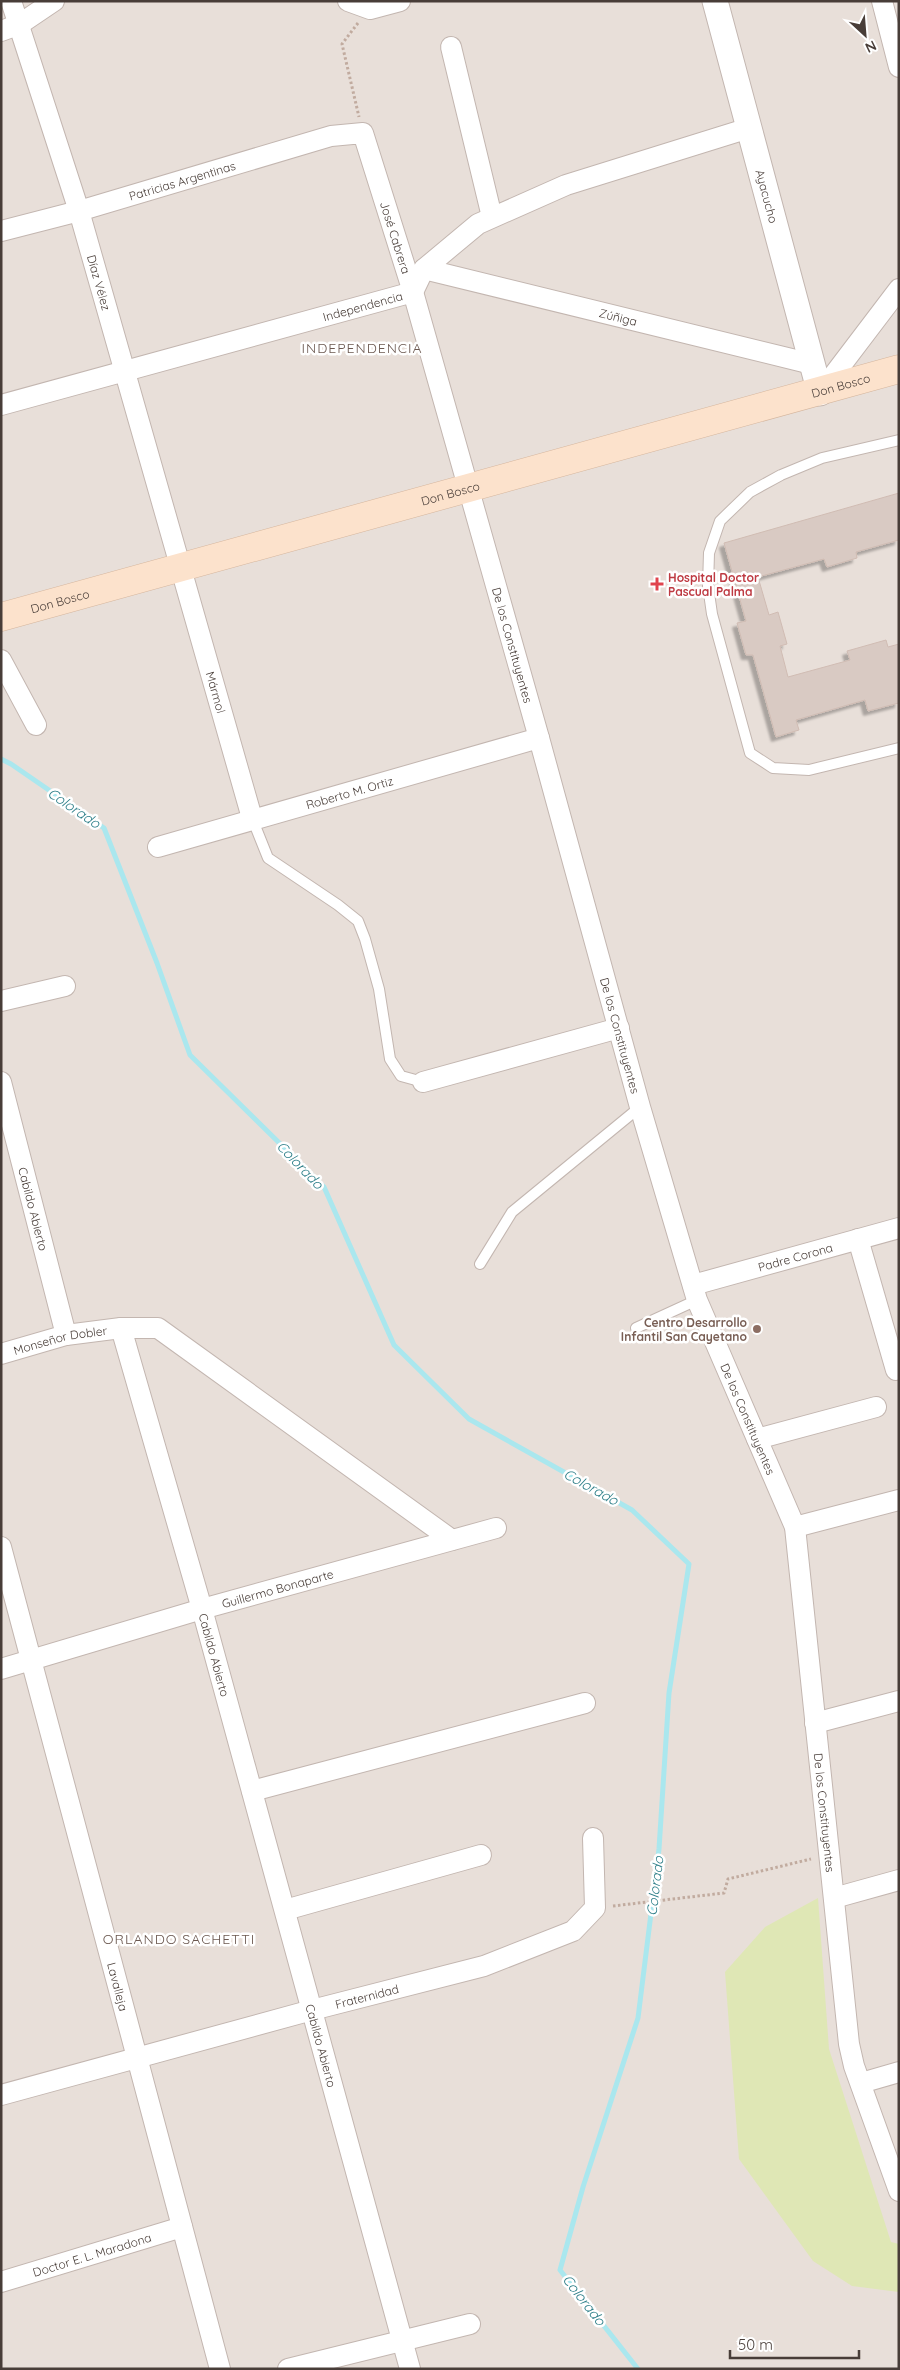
<svg xmlns="http://www.w3.org/2000/svg" width="900" height="2370" viewBox="0 0 900 2370" font-family="Quicksand,sans-serif">
<defs>
<filter id="shadow"><feDropShadow dx="-4.5" dy="4.5" stdDeviation="1" flood-color="#0004"/></filter>
</defs>
<rect width="100%" height="100%" fill="#f4eeea"/>
<path fill="#e8dfd9" d="M1 1H899V2369H1Z"/>
<path fill="#dfe7b5" d="M818 1898 829 2049 891 2242 899 2244V2292L852 2286 813 2261 739 2159 725 1972 765 1927Z"/>
<g fill="none" stroke-linecap="round" stroke-linejoin="round">
<path stroke="#aae7ee" stroke-width="5" d="M1 759 11 764 104 828 157 963 190 1055 324 1187 394 1345 469 1419 632 1510 689 1564 669 1693 659 1849 638 2018 583 2187 560 2270 638 2369"/>
</g>
<path fill="#d9cac3" stroke="#d0bcb3" filter="url(#shadow)" d="M899 493V540L856 552 857 558 827 567 824 559 758 577 769 615 778 612 787 644 780 646 788 677 850 660 847 651 886 640 888 647 899 644V703L868 711 865 700 796 720 799 730 776 737 753 655H746L737 623 746 621 724 543Z"/>
<g fill="none" stroke-linecap="round" stroke-linejoin="round">
<defs>
<path id="service" d="M899 440 822 458 781 475 750 492 720 521 709 553 708 586 712 614 750 753 773 768 809 770 899 748
M252 818 268 858 338 905 358 921 365 939 379 989 390 1059 401 1076 423 1082
M480 1264 512 1212 640 1107
M636 1328 697 1300"/>
<g id="minor">
<path id="s1" d="M11 1 79 211 252 818"/>
<path d="M348 1 370 9 400 1"/>
<path d="M882 1 899 67"/>
<path d="M1 31 20 24 54 1"/>
<path d="M451 47 492 217"/>
<path id="s2" d="M1 231 79 211 331 136 363 133 413 292 539 738 640 1107 697 1300 795 1527 849 2044 854 2066 899 2191"/>
<path id="s3" d="M424 269 812 364"/>
<path d="M820 393 899 289"/>
<path id="s4" d="M1 405 413 292 424 269 478 224 566 185 749 128"/>
<path d="M1 660 36 725"/>
<path id="s5" d="M158 847 539 738"/>
<path d="M1 1001 65 986"/>
<path id="s6" d="M1 1082 66 1335"/>
<path d="M423 1082 619 1028"/>
<path d="M858 1239 896 1370"/>
<path id="s7" d="M693 1285 899 1228"/>
<path id="s8" d="M121 1328 202 1609 410 2369"/>
<path id="s9" d="M1 1354 66 1335 121 1328H158L452 1540"/>
<path d="M757 1439 876 1407"/>
<path d="M795 1527 899 1500"/>
<path id="s10" d="M1 1547 220 2369"/>
<path id="s11" d="M1 1669 202 1609 496 1528"/>
<path d="M815 1723 899 1701"/>
<path d="M252 1791 585 1703"/>
<path d="M834 1898 899 1880"/>
<path d="M285 1910 481 1855"/>
<path d="M861 2083 899 2072"/>
<path id="s12" d="M1 2095 312 2010 484 1966 573 1931 595 1908 593 1838"/>
<path id="s13" d="M1 2282 182 2227"/>
<path d="M288 2369 470 2324"/>
</g>
<g id="tertiary">
<path id="s14" d="M715 1 820 393"/>
</g>
<g id="secondary">
<path id="s15" d="M1 617 899 369"/>
</g>
</defs>
<use href="#service" stroke="#c3b6b0" stroke-width="12"/>
<use href="#minor" stroke="#c3b6b0" stroke-width="22"/>
<use href="#tertiary" stroke="#c3b6b0" stroke-width="27"/>
<use href="#secondary" stroke="#d5b69e" stroke-width="29"/>
<path stroke="#c1ab9f" stroke-width="3" stroke-dasharray="2.5 2.5" stroke-linecap="butt" d="M358 23 342 44 359 117
M613 1906 724 1893 728 1879 811 1859"/>
<use href="#service" stroke="#fff" stroke-width="10"/>
<use href="#minor" stroke="#fff" stroke-width="20"/>
<use href="#tertiary" stroke="#fff" stroke-width="25"/>
<use href="#secondary" stroke="#fce2cc" stroke-width="28"/>
</g>
<path fill="#e0444e" stroke="#fff" stroke-width="2" d="M654.5 576.5h5v5h5v5h-5v5h-5v-5h-5v-5h5z"/>
<circle fill="#8d6e63" stroke="#fff" stroke-width="2" cx="757" cy="1329" r="5"/>
<g text-anchor="middle" dominant-baseline="central" stroke-width="5" stroke-linejoin="round" paint-order="stroke">
<g font-size="12" fill="#483d38" stroke="#fff">
<text stroke="none"><textPath href="#s2" startOffset="188">Patricias Argentinas</textPath></text>
<text stroke="none"><textPath href="#s14" startOffset="202">Ayacucho</textPath></text>
<text stroke="none"><textPath href="#s2" startOffset="485">José Cabrera</textPath></text>
<text stroke="none"><textPath href="#s1" startOffset="295">Díaz Vélez</textPath></text>
<text stroke="none"><textPath href="#s4" startOffset="375">Independencia</textPath></text>
<text stroke="none"><textPath href="#s3" startOffset="200">Zúñiga</textPath></text>
<text stroke="none"><textPath href="#s15" startOffset="871">Don Bosco</textPath></text>
<text stroke="none"><textPath href="#s15" startOffset="466">Don Bosco</textPath></text>
<text stroke="none"><textPath href="#s15" startOffset="61">Don Bosco</textPath></text>
<text stroke="none"><textPath href="#s2" startOffset="909">De los Constituyentes</textPath></text>
<text stroke="none"><textPath href="#s1" startOffset="721">Mármol</textPath></text>
<text stroke="none"><textPath href="#s5" startOffset="199">Roberto M. Ortiz</textPath></text>
<text stroke="none"><textPath href="#s2" startOffset="1314">De los Constituyentes</textPath></text>
<text stroke="none"><textPath href="#s6" startOffset="131">Cabildo Abierto</textPath></text>
<text stroke="none"><textPath href="#s7" startOffset="106">Padre Corona</textPath></text>
<text stroke="none"><textPath href="#s9" startOffset="61">Monseñor Dobler</textPath></text>
<text stroke="none"><textPath href="#s2" startOffset="1719">De los Constituyentes</textPath></text>
<text stroke="none"><textPath href="#s11" startOffset="288">Guillermo Bonaparte</textPath></text>
<text stroke="none"><textPath href="#s8" startOffset="340">Cabildo Abierto</textPath></text>
<text stroke="none"><textPath href="#s2" startOffset="2124">De los Constituyentes</textPath></text>
<text stroke="none"><textPath href="#s10" startOffset="455">Lavalleja</textPath></text>
<text stroke="none"><textPath href="#s12" startOffset="379">Fraternidad</textPath></text>
<text stroke="none"><textPath href="#s8" startOffset="745">Cabildo Abierto</textPath></text>
<text stroke="none"><textPath href="#s13" startOffset="95">Doctor E. L. Maradona</textPath></text>
</g>
<g font-size="12" font-weight="bold" fill="#be3a42" stroke="#fff" text-anchor="start">
<text x="668" y="577">Hospital Doctor<tspan x="668" dy="14">Pascual Palma</tspan></text>
</g>
<g font-size="12" font-weight="bold" fill="#785e54" stroke="#fff" text-anchor="end">
<text x="747" y="1322">Centro Desarrollo<tspan x="747" dy="14">Infantil San Cayetano</tspan></text>
</g>
<g font-size="14" letter-spacing="1" fill="#6b5850" stroke="#fff">
<text x="362" y="348">INDEPENDENCIA</text>
<text x="179" y="1939">ORLANDO SACHETTI</text>
</g>
<g font-size="14" font-style="italic" fill="#2c7e88" stroke="#fff">
<text transform="translate(74 808) rotate(34)">Colorado</text>
<text transform="translate(300 1165) rotate(46)">Colorado</text>
<text transform="translate(591 1487) rotate(29)">Colorado</text>
<text transform="translate(655 1886) rotate(-83)">Colorado</text>
<text transform="translate(584 2300) rotate(52)">Colorado</text>
</g>
</g>
<rect width="900" height="2370" fill="none" stroke="#483d38" stroke-width="5"/>
<g transform="translate(865 35) rotate(154)" stroke="#ffffff" stroke-width="4" paint-order="stroke">
<path d="M0-4L9 19L0 12L-9 19Z" fill="#483d38"/>
<text y="-8" font-size="14" font-weight="bold" text-anchor="middle" fill="#483d38">N</text>
</g>
<path d="M730 2350v8h129v-8" fill="none" stroke="#483d38" stroke-width="2.5"/>
<text x="738" y="2350" font-size="15" fill="#483d38" stroke="#ffffff" stroke-width="4" paint-order="stroke">50 m</text>
</svg>
